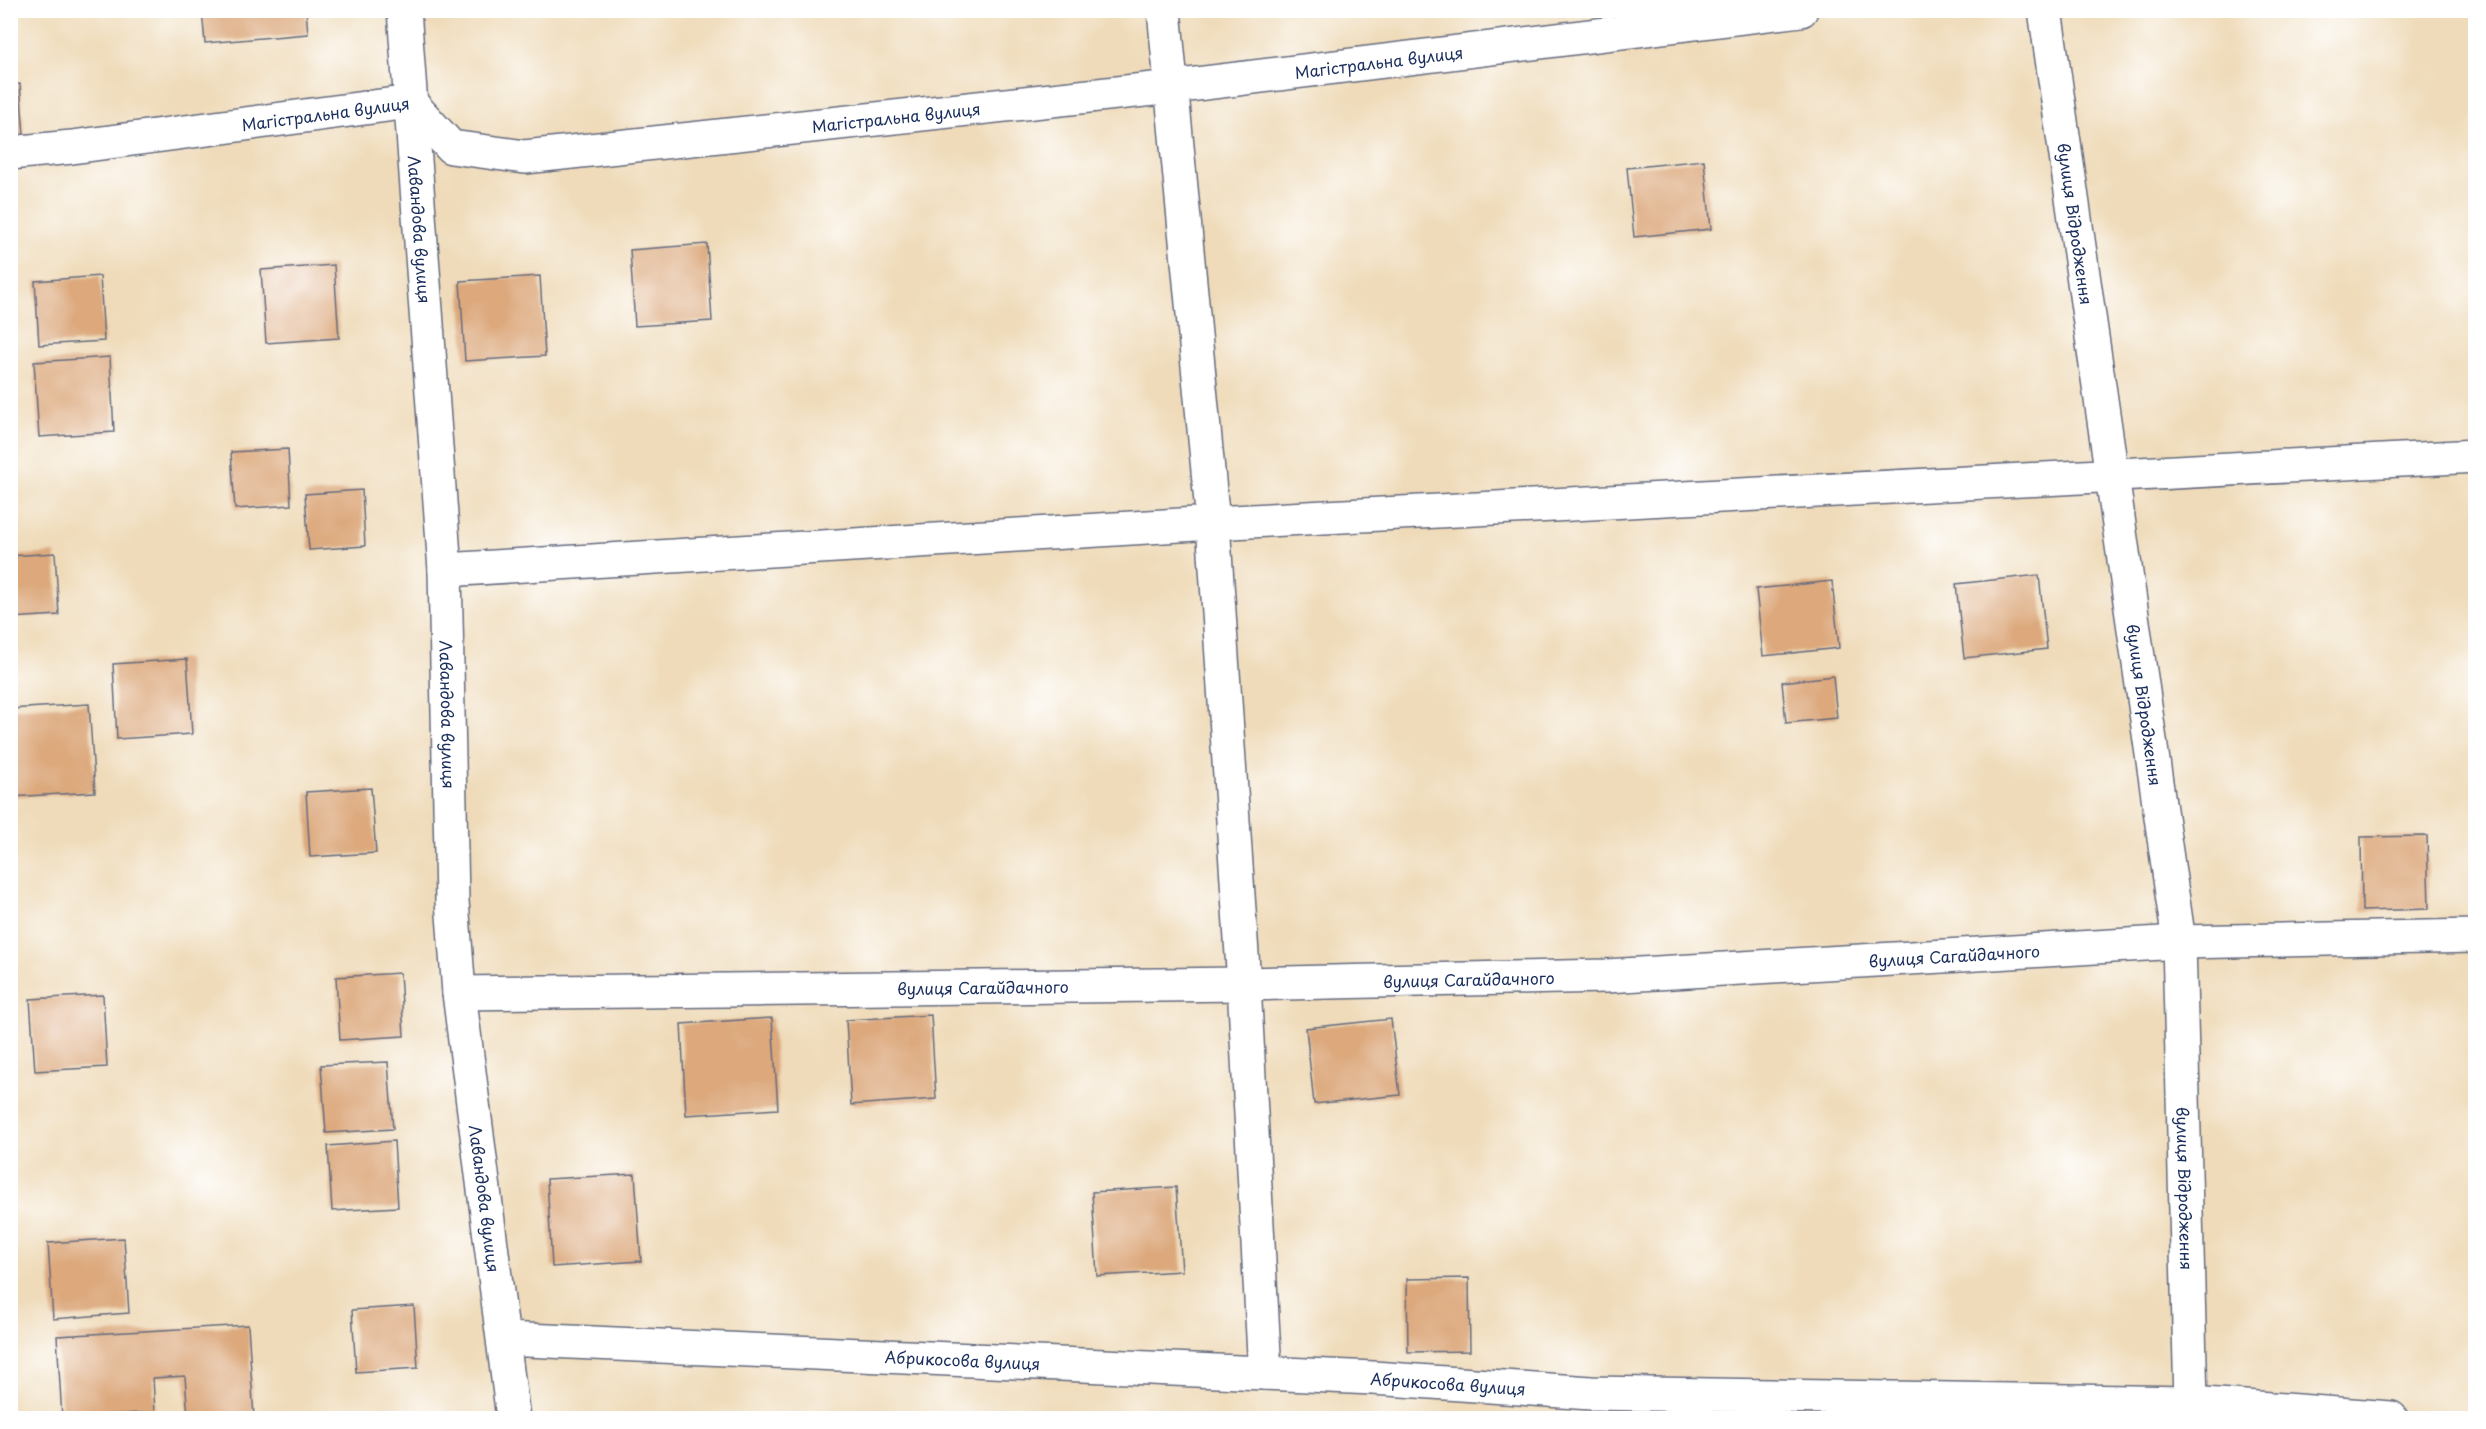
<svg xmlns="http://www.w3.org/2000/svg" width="2486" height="1429" viewBox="0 0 2486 1429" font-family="'Playpen Sans',sans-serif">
<rect width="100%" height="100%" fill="#fff"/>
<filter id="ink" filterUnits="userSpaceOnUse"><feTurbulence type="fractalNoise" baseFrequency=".0167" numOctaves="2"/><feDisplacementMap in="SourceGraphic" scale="12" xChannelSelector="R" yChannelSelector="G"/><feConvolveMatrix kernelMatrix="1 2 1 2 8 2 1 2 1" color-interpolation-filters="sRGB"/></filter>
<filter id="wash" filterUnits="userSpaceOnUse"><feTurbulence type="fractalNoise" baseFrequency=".008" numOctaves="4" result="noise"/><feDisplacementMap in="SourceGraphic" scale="24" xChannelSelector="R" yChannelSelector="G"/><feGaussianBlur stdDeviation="1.35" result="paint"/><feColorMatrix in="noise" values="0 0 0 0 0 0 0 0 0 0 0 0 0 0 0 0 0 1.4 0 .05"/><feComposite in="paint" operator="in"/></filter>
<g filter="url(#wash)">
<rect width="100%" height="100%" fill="#efdbba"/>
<g id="blocks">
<path fill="#dca87b" d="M202 10H306L308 34 205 43Z
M20 84 25 148 10 149V85Z
M1704 160 1711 229 1634 237 1627 168Z
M707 244 712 321 635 326 630 250Z
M334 265 339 338 266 343 261 270Z
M100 276 104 341 39 345 35 281Z
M540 276 545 356 465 361 460 281Z
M110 357 114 432 39 437 34 362Z
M288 449 291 505 235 509 231 452Z
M362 490 365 546 309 550 305 494Z
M55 553 59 615 10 618V556Z
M2039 575 2047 649 1964 658 1956 584Z
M1832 581 1839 648 1763 656 1756 589Z
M187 659 192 734 117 739 113 664Z
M1833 676 1837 718 1786 723 1782 682Z
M89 704 95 792 10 797V709Z
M371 788 376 853 310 857 306 792Z
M2427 836 2429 909 2362 911 2361 837Z
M400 973 404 1036 340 1040 336 977Z
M103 995 107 1067 35 1071 30 999Z
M931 1015 936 1099 851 1105 846 1020Z
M772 1018 778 1109 686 1115 681 1024Z
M1391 1019 1400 1095 1314 1104 1306 1028Z
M388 1062 393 1129 326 1133 321 1065Z
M394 1141 398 1207 332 1211 328 1146Z
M635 1174 641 1261 552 1267 547 1179Z
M1176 1187 1182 1271 1097 1276 1092 1192Z
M124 1238 129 1313 53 1319 48 1243Z
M1469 1278 1470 1351 1408 1352 1407 1279Z
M414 1306 418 1368 356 1372 352 1310Z
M248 1325 254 1418H188L185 1376 153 1378 155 1412 62 1418 57 1336Z"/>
</g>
</g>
<g filter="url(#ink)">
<use href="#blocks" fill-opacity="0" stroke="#656b7e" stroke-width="1.5"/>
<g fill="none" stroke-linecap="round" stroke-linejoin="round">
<defs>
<g id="minor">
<path id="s1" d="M404 10 445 570 452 901 459 993 513 1418"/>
<path d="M1164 10 1213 523 1244 984 1265 1373"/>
<path id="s2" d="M2045 10 2179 942 2191 1403 2184 1418"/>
<path id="s3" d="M10 153 72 147 410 102 451 147 525 157 1172 87 1801 10"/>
<path d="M445 570 1213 523 2476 456"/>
<path id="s4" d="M459 993 1244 984 1606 976 2179 942 2476 936"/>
<path id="s5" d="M504 1339 1373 1378 1591 1393 2191 1403 2391 1418"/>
</g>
</defs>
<use href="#minor" stroke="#656b7e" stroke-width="36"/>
<use href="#minor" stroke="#fff" stroke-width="33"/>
</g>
</g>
<g text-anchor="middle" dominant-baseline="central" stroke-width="6" stroke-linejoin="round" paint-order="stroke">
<g font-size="16" fill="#1b2f5e" stroke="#fff">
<text stroke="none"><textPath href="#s3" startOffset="1398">Магістральна вулиця</textPath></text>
<text stroke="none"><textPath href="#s3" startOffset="318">Магістральна вулиця</textPath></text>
<text stroke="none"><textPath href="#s3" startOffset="912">Магістральна вулиця</textPath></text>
<text stroke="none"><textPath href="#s2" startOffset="216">вулиця Відродження</textPath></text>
<text stroke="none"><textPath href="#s1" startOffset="220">Лавандова вулиця</textPath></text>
<text stroke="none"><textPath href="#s2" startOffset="702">вулиця Відродження</textPath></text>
<text stroke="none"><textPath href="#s1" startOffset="706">Лавандова вулиця</textPath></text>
<text stroke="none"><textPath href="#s4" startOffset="1496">вулиця Сагайдачного</textPath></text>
<text stroke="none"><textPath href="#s4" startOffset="1010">вулиця Сагайдачного</textPath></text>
<text stroke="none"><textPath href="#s4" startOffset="524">вулиця Сагайдачного</textPath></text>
<text stroke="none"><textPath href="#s2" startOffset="1188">вулиця Відродження</textPath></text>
<text stroke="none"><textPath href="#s1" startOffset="1192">Лавандова вулиця</textPath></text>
<text stroke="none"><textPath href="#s5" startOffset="459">Абрикосова вулиця</textPath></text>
<text stroke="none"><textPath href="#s5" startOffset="945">Абрикосова вулиця</textPath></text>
</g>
</g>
<rect width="2486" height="1429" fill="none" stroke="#fff" stroke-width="36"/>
</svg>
